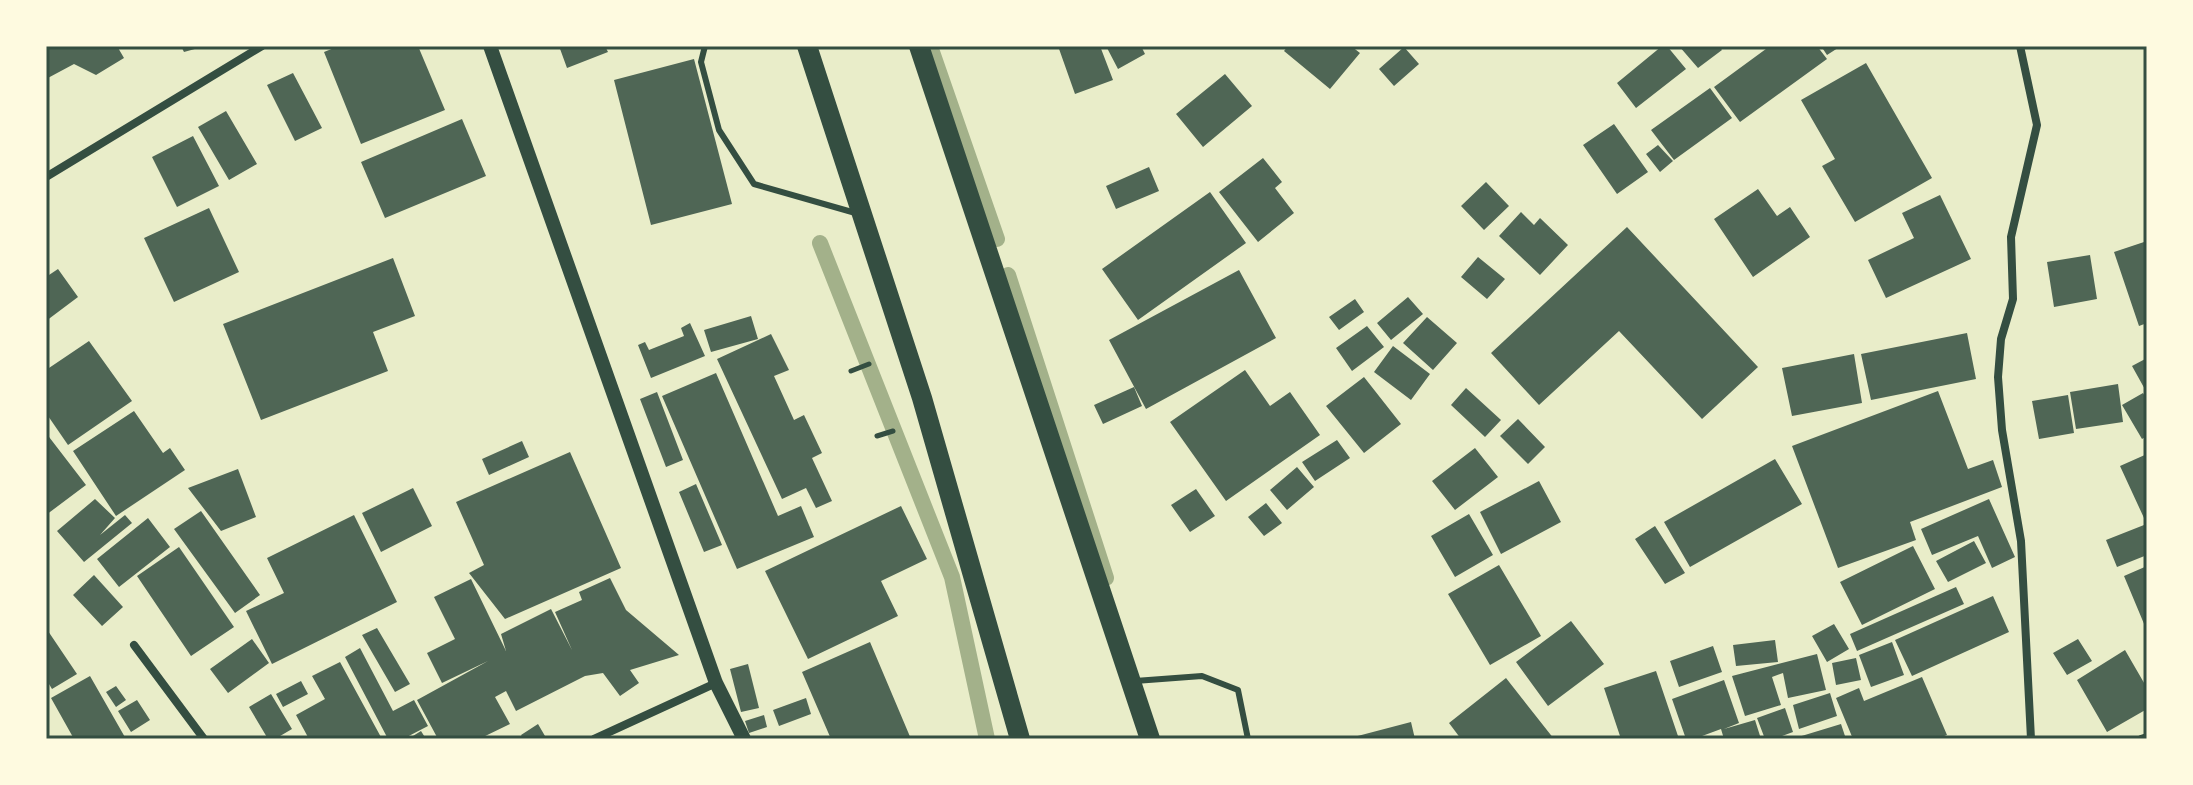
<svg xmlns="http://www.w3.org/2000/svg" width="2193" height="785" viewBox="0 0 2193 785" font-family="'PT Serif',serif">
<rect width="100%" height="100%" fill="#e9edc9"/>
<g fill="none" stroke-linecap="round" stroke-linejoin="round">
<path stroke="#a3b18a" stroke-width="16" d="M930 46 997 239
M820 243 952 577 987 739
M1008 275 1106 578"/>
</g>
<path fill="#4f6655" d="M46 46H117L124 58 96 75 74 64 46 79Z
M181 46H202V47L184 52Z
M339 46H418L445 110 361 144 324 52Z
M559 46H605L608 52 567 68Z
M1058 46H1100L1113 80 1075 94Z
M1106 46H1141L1145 54 1118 69Z
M1288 46H1351L1360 53 1330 89 1284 51Z
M1662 46H1667L1686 69 1636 108 1617 83Z
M1679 46H1719L1722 50 1698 68Z
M1770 46H1817L1827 59 1740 122 1714 87Z
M1821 46H1841L1827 55Z
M1404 47 1419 64 1394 86 1379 69Z
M694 59 732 204 651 225 614 80Z
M1866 63 1932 178 1855 222 1822 166 1835 159 1801 100Z
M293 73 322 128 295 141 267 85Z
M1225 74 1252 106 1203 147 1176 114Z
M1710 88 1732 118 1674 160 1651 130Z
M226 111 257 164 229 180 198 127Z
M462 119 486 176 385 218 361 162Z
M1614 124 1648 172 1617 194 1583 145Z
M193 136 219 186 177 207 152 157Z
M1658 145 1673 161 1660 172 1646 154Z
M1263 158 1282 182 1275 188 1294 213 1258 242 1219 192Z
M1149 167 1159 191 1116 209 1106 186Z
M1486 182 1509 206 1484 230 1461 206Z
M1758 189 1777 216 1790 207 1810 237 1753 277 1714 219Z
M1210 192 1246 243 1138 320 1102 269Z
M1940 195 1971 259 1886 298 1868 260 1914 238 1902 213Z
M209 208 239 272 174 302 144 238Z
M1521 212 1534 225 1540 218 1568 245 1540 275 1499 236Z
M1627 227 1758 367 1702 419 1619 331 1539 405 1491 353Z
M2147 241V323L2139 326 2114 252Z
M2090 255 2097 299 2054 307 2047 262Z
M1478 257 1505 279 1487 299 1461 277Z
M393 258 415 316 373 332 388 371 261 420 223 324Z
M58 269 78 297 46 321V277Z
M1239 270 1276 338 1146 409 1109 340Z
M1408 297 1423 314 1391 340 1377 323Z
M1355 299 1364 312 1339 330 1329 317Z
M751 316 758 339 711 352 704 330Z
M1427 317 1457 343 1433 370 1403 343Z
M690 323 705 356 651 378 638 345 645 342 649 350 684 336 681 328Z
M1367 326 1384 347 1352 371 1336 348Z
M1967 333 1976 379 1871 400 1861 354Z
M771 334 789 370 774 376 794 420 804 415 822 453 812 458 832 501 816 508 806 488 782 499 717 359Z
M89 341 132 401 68 445 46 413V370Z
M1393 346 1430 374 1411 400 1374 372Z
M1854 354 1862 403 1792 416 1782 368Z
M2147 358V393L2132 366Z
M1245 370 1270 406 1290 392 1320 435 1226 501 1170 422Z
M716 373 778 516 801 506 814 537 737 569 662 396Z
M1364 377 1401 424 1364 453 1326 406Z
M2118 384 2123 422 2076 429 2070 392Z
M1134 387 1142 406 1103 424 1094 405Z
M1466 388 1501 420 1485 437 1451 405Z
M1938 391 1968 469 1993 460 2002 487 1910 522 1916 540 1838 568 1792 446Z
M657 392 683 460 666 467 640 399Z
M2143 393 2147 400V436L2142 439 2122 405Z
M2068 395 2074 433 2039 439 2032 401Z
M134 411 163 453 170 448 185 470 116 516 73 451Z
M1518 419 1545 447 1528 464 1500 436Z
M46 433 86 485 46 515Z
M1337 440 1350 458 1315 481 1302 462Z
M522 441 529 457 489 475 482 459Z
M1475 448 1498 477 1455 510 1432 481Z
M570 452 621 568 505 619 469 573 484 565 456 502Z
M2147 454V517L2144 518 2120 466Z
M1775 459 1802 504 1690 567 1664 522Z
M1297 467 1314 487 1287 510 1270 490Z
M238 469 256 517 221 531 188 488Z
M1539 481 1561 522 1501 554 1480 512Z
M696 484 722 545 704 552 679 492Z
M413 488 432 526 381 552 362 513Z
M1196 489 1215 516 1190 532 1171 505Z
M95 499 115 518 100 535 125 515 132 523 84 562 57 531Z
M1989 499 2015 557 1992 568 1978 536 1932 555 1921 529Z
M1266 503 1282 523 1264 536 1248 517Z
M901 506 927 559 881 581 898 616 808 659 765 571Z
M201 511 260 595 235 613 174 529Z
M1469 514 1493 555 1455 577 1431 536Z
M354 515 397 602 272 664 246 611 284 593 267 558Z
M148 518 170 547 119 587 97 559Z
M2144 525 2147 531V555L2117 567 2106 540Z
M1655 526 1685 573 1665 584 1635 539Z
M1974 541 1986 563 1948 582 1936 561Z
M1913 546 1935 589 1862 625 1840 582Z
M179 547 234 627 191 656 137 576Z
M1499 565 1541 636 1490 665 1448 594Z
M2147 566V631L2124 576Z
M94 575 123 607 102 626 73 595Z
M610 578 626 610 679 655 630 670 639 683 620 696 603 673 585 676 516 711 506 691 495 697 510 724 479 739H438L417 700 488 661 442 683 427 653 455 639 434 597 471 579 506 651 501 634 551 609 572 650 555 612 582 600 579 592Z
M1956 587 1964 604 1857 651 1850 634Z
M1993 596 2009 632 1912 676 1895 640Z
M1571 621 1604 664 1548 706 1516 662Z
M1834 624 1849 649 1827 662 1812 636Z
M46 628 77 674 52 689 46 679Z
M377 628 410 684 395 692 362 635Z
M252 639 269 663 228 693 210 669Z
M2078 639 2092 661 2067 675 2053 653Z
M1775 640 1778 662 1736 666 1733 645Z
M870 642 911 739H831L802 672Z
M1892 642 1904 675 1871 687 1859 655Z
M1713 646 1722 672 1679 687 1670 661Z
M360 648 393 711 414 700 428 726 403 739H388L345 657Z
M2125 650 2147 688V709L2107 732 2077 680Z
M1817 654 1826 690 1788 698 1783 673 1772 677 1781 705 1745 716 1732 676Z
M1856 658 1861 680 1836 685 1832 663Z
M340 662 382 739H309L296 715 325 699 312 676Z
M748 664 759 708 741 712 730 669Z
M1656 671 1679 739H1621L1604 688Z
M90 676 126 739H74L51 698Z
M1922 677 1947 735 1936 739H1853L1836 698 1859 688 1864 701Z
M1506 678 1554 739H1461L1449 723Z
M1724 680 1739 723 1724 729 1755 720 1761 739H1724L1721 729 1694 739H1686L1672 699Z
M301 681 308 694 283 707 276 694Z
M116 686 126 700 116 707 106 692Z
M1830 693 1837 716 1799 729 1793 705Z
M271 694 292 729 275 739H268L249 707Z
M806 698 811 714 779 726 773 710Z
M137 700 150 720 131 732 118 711Z
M1785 708 1793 732 1774 739H1765L1757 718Z
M764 715 767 727 749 733 745 721Z
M1411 722 1415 739H1350V738Z
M538 724 545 736 540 739H523L521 735Z
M1841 724 1846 739H1795V738Z
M421 731 426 739H408Z"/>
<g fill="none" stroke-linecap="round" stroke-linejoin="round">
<path stroke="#344e41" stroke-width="5" d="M851 371 869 364
M877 436 893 431"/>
<path stroke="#344e41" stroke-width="6" d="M705 46 701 62 719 130 754 184 859 214
M1135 681 1202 676 1238 690 1248 739"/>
<path stroke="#344e41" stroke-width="8" d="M2020 46 2037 125 2011 237 2013 299 2001 339 1998 377 2002 430 2021 541 2031 739
M46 177 262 46
M134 645 204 739
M594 739 716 683
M2141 739 2147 737"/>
<path stroke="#344e41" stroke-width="14" d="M490 46 716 683 744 739"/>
<path stroke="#344e41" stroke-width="20" d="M807 46 922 398 1020 739
M919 46 1150 739"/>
</g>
<rect width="2193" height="785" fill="none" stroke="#fefae0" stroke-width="96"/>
<rect x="48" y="48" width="2097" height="689" fill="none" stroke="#344e41" stroke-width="3"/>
</svg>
